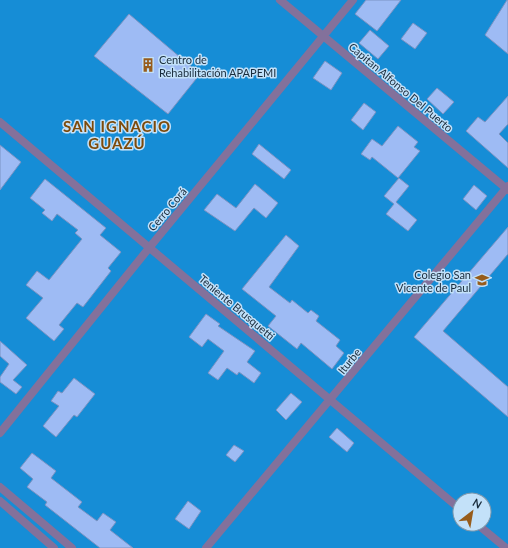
<svg xmlns="http://www.w3.org/2000/svg" width="508" height="548" viewBox="0 0 508 548" font-family="Lato,sans-serif">
<rect width="100%" height="100%" fill="#a4d6ff"/>
<path fill="#168dd6" fill-rule="evenodd" d="M0 0H508V548H0ZM460 500H484V524H460Z"/>
<path fill="#9ebbf4" stroke="#7b93c3" d="M366 0H401L377 31 355 14Z
M507 0H508V54L485 35Z
M129 14 200 74 168 114 94 56Z
M413 23 427 33 415 49 401 39Z
M370 30 389 46 378 59 359 43Z
M325 61 342 73 331 90 313 78Z
M437 88 454 102 443 114 427 99Z
M508 96V124L499 134 508 143V168L466 131 478 117 485 122Z
M364 103 376 112 363 130 351 120Z
M398 126 418 142 414 147 420 151 398 178 372 157 370 160 361 154 372 139 382 146Z
M259 144 291 170 284 179 252 154Z
M0 145 21 162 0 190Z
M399 178 409 186 396 202 417 220 408 231 386 214 394 204 384 196Z
M45 179 106 228 100 235 121 252 108 268 111 271 83 307 77 303 59 325 64 329 54 341 26 318 43 298 26 285 37 271 49 280 82 239 75 233 78 230 57 214 52 221 42 213 45 210 30 198Z
M255 184 278 203 266 218 254 208 235 231 204 210 217 194 236 208Z
M474 185 487 196 476 210 463 199Z
M508 227V254L443 331 508 387V417L414 337Z
M286 235 299 246 269 287 290 303 292 300 308 313 311 310 319 316 316 321 340 340 336 346 344 353 332 369 301 343 297 349 268 326 276 316 242 289Z
M206 314 220 324 218 326 255 351 247 362 261 373 254 383 239 372 237 375 227 368 218 380 208 373 224 351 208 339 202 347 189 337Z
M0 341 27 365 13 380 22 387 16 394 0 382V377L9 364 0 356Z
M74 378 95 394 77 417 74 415 56 437 43 426 59 406 51 401 58 391 62 393Z
M291 393 302 402 286 420 276 410Z
M337 428 354 443 347 452 329 437Z
M234 445 244 451 235 462 226 455Z
M32 453 56 471 51 478 82 502 78 507 97 521 103 513 116 522 110 530 133 548H100L45 505 47 502 27 487 33 479 20 468Z
M188 501 201 511 189 529 175 519Z"/>
<g fill="none" stroke-linecap="round" stroke-linejoin="round">
<path stroke="#83719b" stroke-width="8" d="M280 0 508 190
M0 122 460 509
M0 433 149 248 353 0
M477 524 506 548
M206 548 508 186"/>
<path stroke="#83719b" stroke-width="8" d="M0 487 72 548
M0 501 54 548"/>
</g>
<defs>
<symbol id="building-bare" viewBox="-9 -9 18 18"><path d="M-4-6H4V6H1V3H-1V6H-4ZM-2.5-4.3h1.7v1.8h-1.7ZM.8-4.3h1.7v1.8H.8ZM-2.5-1h1.7V.8h-1.7ZM.8-1h1.7V.8H.8Z" fill="#975c1b" stroke="#c3e1f9" stroke-width="2.5" paint-order="stroke"/></symbol>
<symbol id="school-bare" viewBox="-9 -9 18 18"><path d="M0-5L7-2L0 1L-7-2ZM-4 1L0 2.5L4 1V4Q0 6-4 4Z" fill="#975c1b" stroke="#c3e1f9" stroke-width="2.5" paint-order="stroke"/></symbol>
</defs>
<g fill-rule="evenodd">
<use href="#building-bare" x="138" y="55" width="20" height="20"/>
<use href="#school-bare" x="472" y="270" width="20" height="20"/>
</g>
<g text-anchor="middle" dominant-baseline="central" stroke-width="3" stroke-linejoin="round" paint-order="stroke">
<g font-size="11" fill="#192c3c" stroke="#c3e1f9" text-anchor="start">
<text x="159" y="59">Centro de<tspan x="159" dy="13">Rehabilitación APAPEMI</tspan></text>
<text x="471" y="274" text-anchor="end">Colegio San<tspan x="471" dy="13">Vicente de Paul</tspan></text>
</g>
<g font-size="11" fill="#192c3c" stroke="#c3e1f9">
<text transform="translate(401 87) rotate(40)">Capitan Alfonso Del Puerto</text>
<text transform="translate(167 209) rotate(-50)">Cerro Corá</text>
<text transform="translate(237 307) rotate(40)">Teniente Brusquetti</text>
<text transform="translate(349 361) rotate(-51)">Iturbe</text>
</g>
<g font-size="15" font-weight="bold" letter-spacing="1" fill="#7e4a09" stroke="#c3e1f9">
<text x="117" y="126">SAN IGNACIO<tspan x="117" dy="17">GUAZÚ</tspan></text>
</g>
</g>
<g transform="translate(472 512) rotate(31)"><circle r="19" fill="#c3e1f9" stroke="#7f99ad"/>
<path d="M0-3L7 15L0 10L-7 15Z" fill="#975c1b"/>
<text y="-6" font-size="11" font-weight="bold" text-anchor="middle" fill="#192c3c">N</text>
</g>
</svg>
